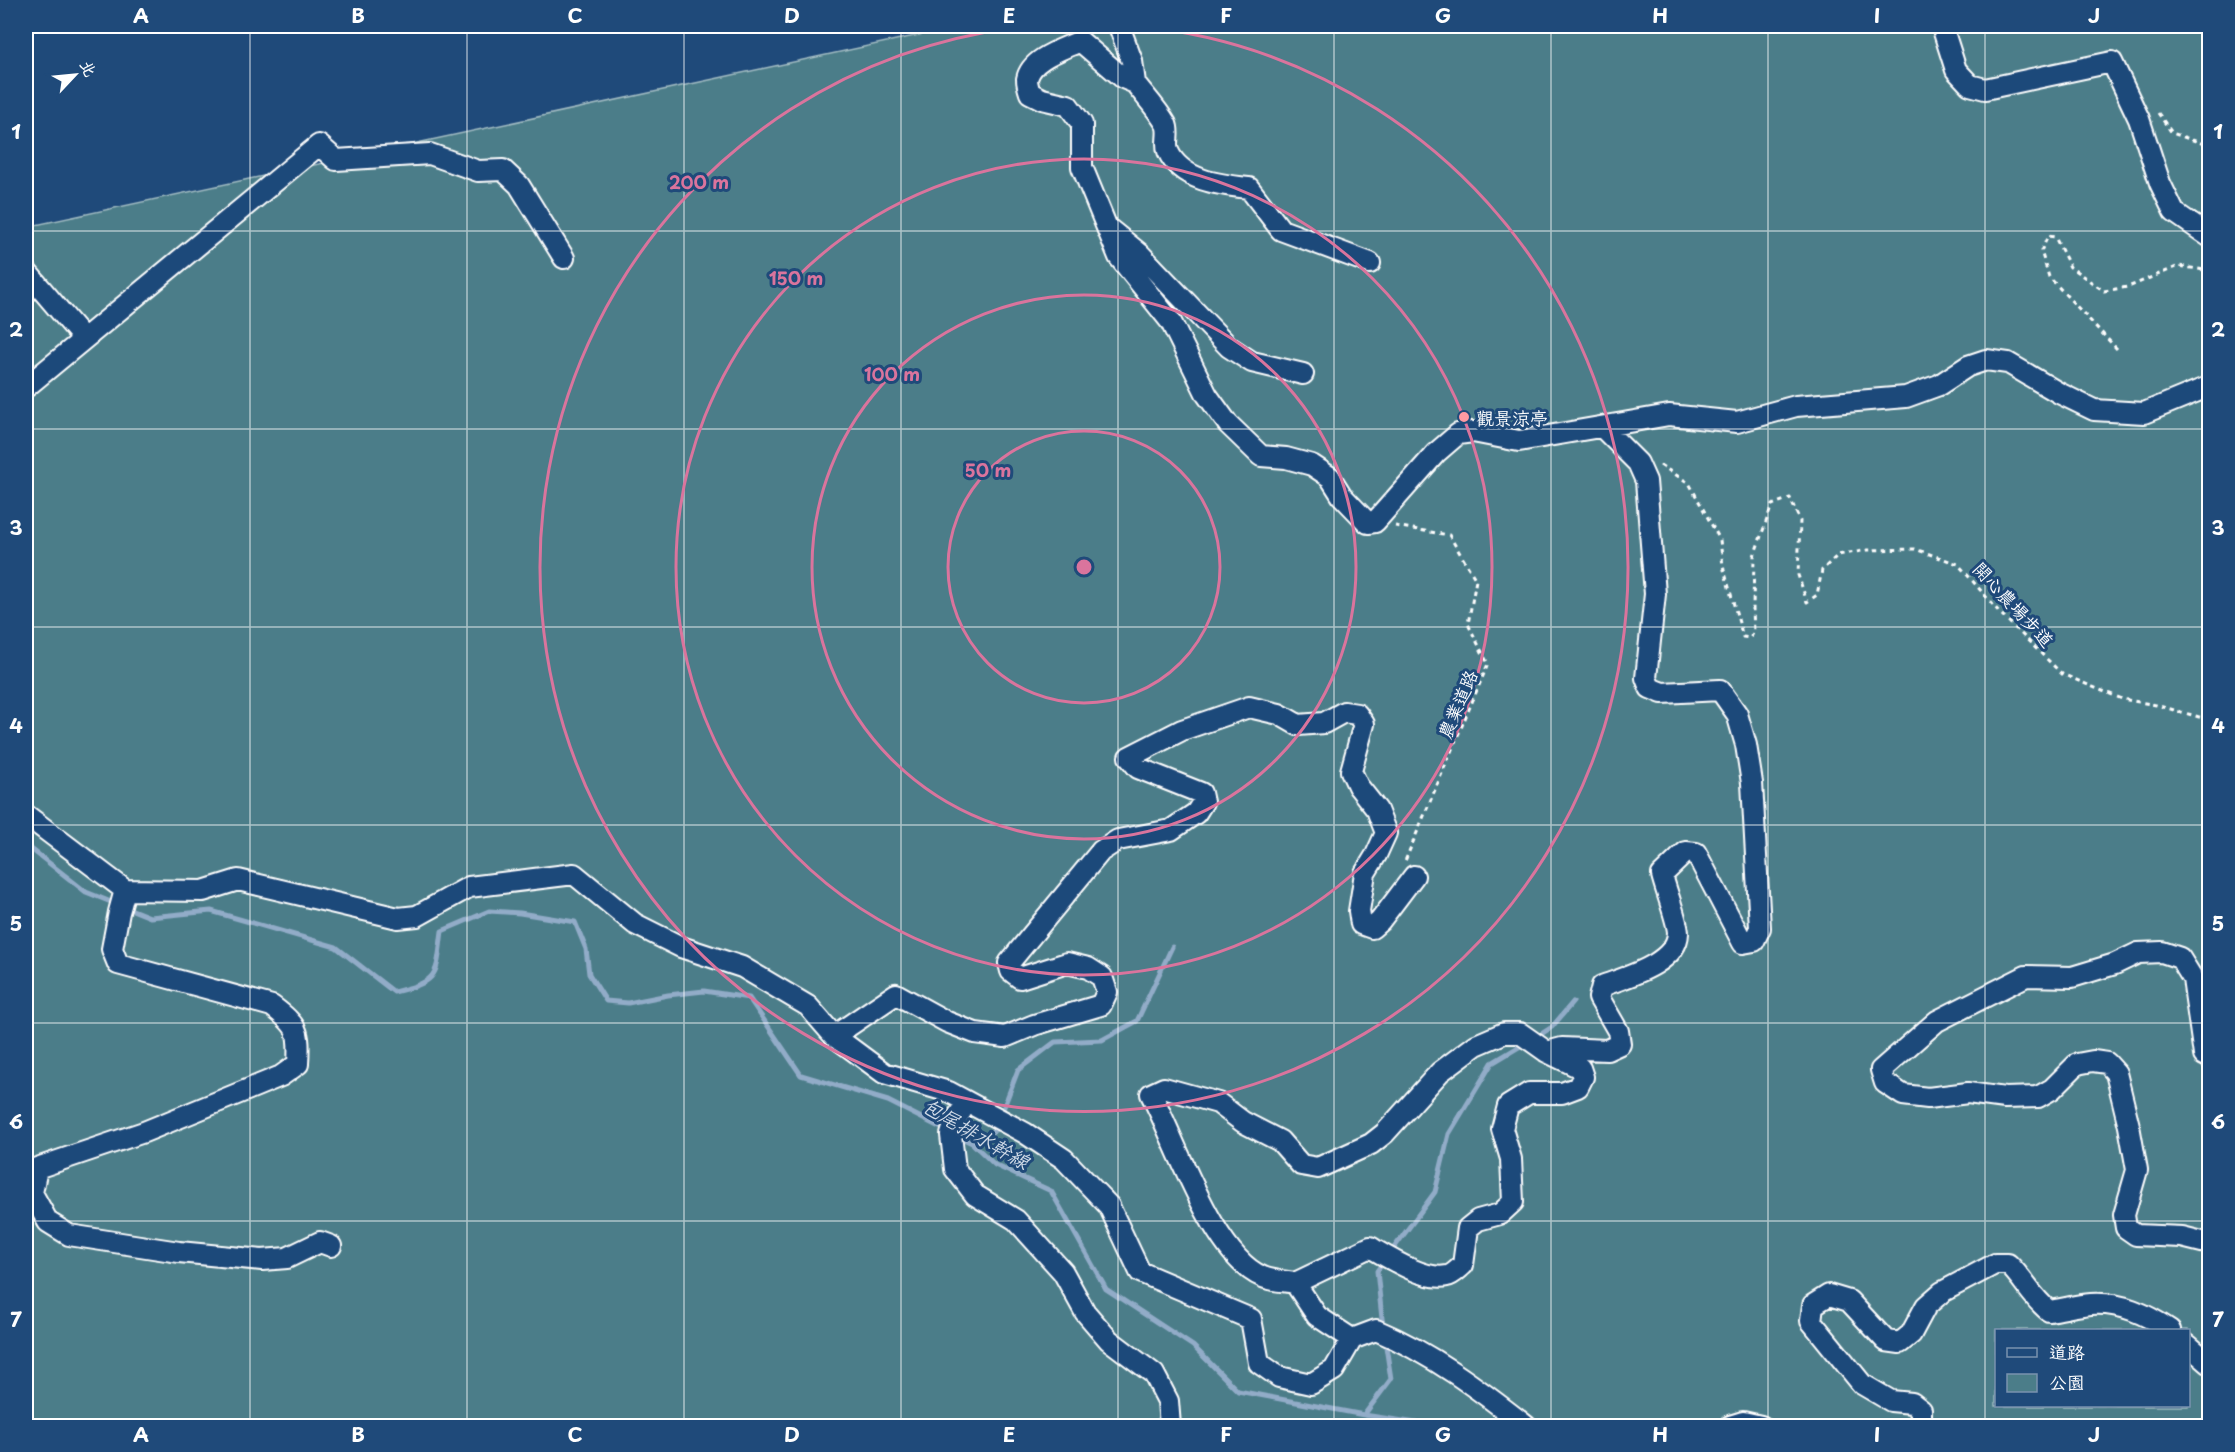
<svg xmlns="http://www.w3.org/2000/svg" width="2235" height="1452" viewBox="0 0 2235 1452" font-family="'Playpen Sans','LXGW WenKai TC',sans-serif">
<rect width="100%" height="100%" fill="#1f4a7a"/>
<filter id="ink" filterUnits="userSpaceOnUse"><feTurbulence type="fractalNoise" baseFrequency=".0167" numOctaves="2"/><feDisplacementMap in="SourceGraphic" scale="12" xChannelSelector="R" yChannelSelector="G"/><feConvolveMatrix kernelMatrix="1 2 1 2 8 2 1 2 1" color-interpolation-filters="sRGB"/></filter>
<g filter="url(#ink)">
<path fill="#4b7d89" stroke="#a5bec4" stroke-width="1.5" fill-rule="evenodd" d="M961 26H2209V1426H26V227ZM1996 1330H2188V1406H1996Z"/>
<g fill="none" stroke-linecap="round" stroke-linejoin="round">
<path stroke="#92acc8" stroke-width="5" d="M26 845 86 892 116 904
M125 907 150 917 211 911 336 947 394 992C441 981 436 975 442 931L489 911 520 913 575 922 586 949 589 974 606 1001 628 1003 668 995 704 991 749 998 801 1075 888 1101 949 1132
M1535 1038 1552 1027 1573 1002
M957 1136 972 1143 995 1165 1051 1191 1106 1289 1193 1346 1238 1391 1364 1415 1391 1379 1385 1340
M972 1143 995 1130 1018 1070 1055 1042 1102 1040 1137 1021 1172 947
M1383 1328 1377 1271 1435 1192 1449 1134 1492 1063 1527 1042
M1364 1415 1423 1424 1426 1426"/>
<defs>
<path id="minor" d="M1119 26 1132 61 1135 83 1123 78 1080 41C1064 49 1031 58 1027 79 1027 83 1029 90 1030 93L1042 99 1068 105 1082 124V167L1119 257 1171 322 1207 395 1228 424 1261 456 1286 458 1312 465 1330 477 1342 496 1368 523 1375 522 1436 453 1458 434 1473 432 1519 441 1669 415 1737 422 1796 406 1906 397 1939 385 1968 366 1986 360 2008 363 2059 393 2094 410 2144 413 2210 386
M1942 26 1956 70 1970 85 1985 89 2112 62 2139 119 2160 183 2174 212 2210 237
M1135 83C1145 96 1158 110 1166 124 1170 132 1165 143 1168 151 1181 181 1221 185 1249 188L1281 230 1370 263
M1108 228 1139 253 1229 347 1252 362 1303 374
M26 271 83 338
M26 387 319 145 336 160 430 154 478 171 503 170 519 185 564 258
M26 815 125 890 203 891 238 880 398 918 417 916 469 887 574 874 635 924 681 947 742 967 808 1006 834 1036 884 1073 949 1092 1025 1133 1064 1159 1109 1206 1140 1272 1251 1319 1259 1363 1279 1377 1311 1384 1334 1370 1352 1339 1376 1330C1431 1353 1480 1390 1526 1426
M125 890 119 912 112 949 118 964 272 1006C298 1026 300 1030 298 1064L281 1076 144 1132 37 1168 32 1193 48 1222 69 1235 179 1252 262 1260 287 1258 320 1242 331 1246
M834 1036 896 994 947 1022 975 1033 1005 1037 1034 1025 1101 1005 1107 992 1102 977 1088 968 1067 963 1020 978 1011 971 1009 963 1101 851 1118 840 1171 830 1196 813 1203 802 1201 793 1138 768 1129 757 1182 730 1249 707 1279 714 1298 725 1324 723 1344 712 1357 714 1364 724 1351 771 1358 786 1377 810 1386 833 1376 855 1365 873 1359 911 1361 924 1372 928 1380 921 1414 876
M2210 1058 2204 1055 2193 979 2180 958 2162 952 2138 953 2115 964 2072 977 2026 976 1937 1021 1881 1070 1885 1083 1903 1095 1928 1098 1968 1093 2005 1098 2038 1097 2052 1089 2077 1064 2093 1061 2107 1063 2116 1073 2129 1126 2137 1170 2124 1215 2126 1228 2136 1235 2182 1237 2210 1244
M967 1102 955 1121 951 1135 955 1169 975 1195 1016 1220 1063 1272 1085 1312 1109 1340 1154 1374 1168 1401 1170 1426
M1295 1283 1370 1247C1389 1258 1425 1281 1447 1276 1453 1275 1458 1269 1463 1265L1468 1228 1478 1220 1500 1214 1513 1202 1511 1159 1502 1129 1508 1106 1529 1093H1562L1578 1087 1583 1077 1580 1068 1547 1052 1562 1048 1607 1050 1620 1044 1618 1031 1599 998 1602 986C1625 977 1677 964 1678 933 1678 922 1665 888 1662 875L1686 852 1696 853 1743 943 1754 941 1760 928 1752 783 1746 745 1737 714 1720 690 1662 693 1650 688 1646 678 1655 594 1646 481 1638 463 1602 427
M1352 1339 1317 1316 1295 1283C1285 1281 1272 1281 1263 1277 1214 1258 1176 1141 1151 1094L1164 1088 1218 1103 1243 1122 1280 1141 1301 1165 1318 1168 1371 1144 1385 1133 1440 1072 1476 1045 1504 1033H1520L1547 1052
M2188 1345 2210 1364
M1730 1426 1743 1422 1761 1426
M1916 1426 1921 1421V1410L1912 1403 1891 1401 1862 1384 1811 1321 1813 1305 1829 1295 1849 1301 1886 1341 1900 1343 1911 1334 1926 1306 1942 1292 1995 1264H2008C2024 1279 2031 1297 2049 1311 2063 1309 2077 1305 2091 1304 2121 1302 2146 1314 2170 1330"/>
</defs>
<use href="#minor" stroke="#fff" stroke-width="24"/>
<path stroke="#fff" stroke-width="3" stroke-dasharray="4.5 4.5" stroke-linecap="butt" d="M2158 113 2172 133 2210 146
M2117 349 2049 277 2041 251 2048 236 2055 237 2070 267 2104 291 2128 287 2179 266 2210 271
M1660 465 1689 483 1720 540 1723 566 1743 637 1750 638 1754 632 1753 609 1754 556 1772 505 1790 498 1800 521 1798 575 1807 602 1817 595 1822 570 1838 555 1868 550 1915 549 1958 564 2000 613 2062 674 2122 699 2156 705 2210 720
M1395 526 1449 535 1476 580 1468 624 1488 664 1405 861"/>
<use href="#minor" stroke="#1f4a7a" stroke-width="20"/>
</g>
</g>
<path fill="none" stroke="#fff" stroke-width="1.5" stroke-opacity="0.55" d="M250 26V1426M467 26V1426M684 26V1426M901 26V1426M1118 26V1426M1334 26V1426M1551 26V1426M1768 26V1426M1985 26V1426M26 231H2210M26 429H2210M26 627H2210M26 825H2210M26 1023H2210M26 1221H2210"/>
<g fill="none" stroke="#da749d" stroke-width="3">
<circle cx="1084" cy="567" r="136"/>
<circle cx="1084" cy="567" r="272"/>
<circle cx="1084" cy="567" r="408"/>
<path d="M1136 26A544 544 0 1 1 1032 26"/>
</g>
<circle fill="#ff9aa2" stroke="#1f4a7a" stroke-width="2" cx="1464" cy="417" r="6"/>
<g text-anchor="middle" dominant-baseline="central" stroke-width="6" stroke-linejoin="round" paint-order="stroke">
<g font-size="18" fill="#fff" stroke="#1f4a7a" text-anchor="start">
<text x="1476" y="417">觀景涼亭</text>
</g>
<g font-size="18" fill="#fff" stroke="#1f4a7a">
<text transform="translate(2014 604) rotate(47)">開心農場步道</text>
<text transform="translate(1457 704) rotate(-67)">農業道路</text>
</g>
<g font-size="20" font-style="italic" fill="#d2dce8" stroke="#1f4a7a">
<text transform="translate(976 1133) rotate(30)">包尾排水幹線</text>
</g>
</g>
<circle cx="1084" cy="567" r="9" fill="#da749d" stroke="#1f4a7a" stroke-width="3"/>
<g font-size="18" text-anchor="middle" font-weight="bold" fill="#da749d" stroke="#1f4a7a" stroke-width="6" stroke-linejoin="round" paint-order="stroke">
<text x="699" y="189">200 m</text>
<text x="796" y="285">150 m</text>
<text x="892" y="381">100 m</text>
<text x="988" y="477">50 m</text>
</g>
<rect width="2235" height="1452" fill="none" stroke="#1f4a7a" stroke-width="66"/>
<rect x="1995" y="1329" width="195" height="78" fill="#1f4a7a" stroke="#7992af" stroke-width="1.5"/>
<rect x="2007" y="1348" width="30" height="9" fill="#1f4a7a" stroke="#7992af" stroke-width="1.5"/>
<text x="2049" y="1359" font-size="18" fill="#ffffff">道路</text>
<rect x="2007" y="1374" width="30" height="18" fill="#4b7d89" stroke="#7992af" stroke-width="1.5"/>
<text x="2049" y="1389" font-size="18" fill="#ffffff">公園</text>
<g transform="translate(75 75) rotate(64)" stroke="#1f4a7a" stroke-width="4.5" paint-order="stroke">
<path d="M0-4.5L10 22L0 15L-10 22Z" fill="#ffffff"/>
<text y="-9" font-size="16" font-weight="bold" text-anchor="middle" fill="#ffffff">北</text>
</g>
<rect x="33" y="33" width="2169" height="1386" fill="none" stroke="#fff" stroke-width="2"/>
<g font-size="20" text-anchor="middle" font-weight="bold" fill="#fff">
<text x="141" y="23">A</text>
<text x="358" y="23">B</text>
<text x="575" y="23">C</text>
<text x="792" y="23">D</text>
<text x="1009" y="23">E</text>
<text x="1226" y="23">F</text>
<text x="1443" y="23">G</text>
<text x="1660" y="23">H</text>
<text x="1877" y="23">I</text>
<text x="2094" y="23">J</text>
<text x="16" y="139">1</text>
<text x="2218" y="139">1</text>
<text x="16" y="337">2</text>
<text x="2218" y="337">2</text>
<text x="16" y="535">3</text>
<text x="2218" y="535">3</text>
<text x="16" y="733">4</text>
<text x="2218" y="733">4</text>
<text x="16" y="931">5</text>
<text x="2218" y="931">5</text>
<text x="16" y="1129">6</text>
<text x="2218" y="1129">6</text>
<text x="16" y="1327">7</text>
<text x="2218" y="1327">7</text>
<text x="141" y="1442">A</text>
<text x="358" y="1442">B</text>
<text x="575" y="1442">C</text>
<text x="792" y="1442">D</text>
<text x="1009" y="1442">E</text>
<text x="1226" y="1442">F</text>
<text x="1443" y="1442">G</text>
<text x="1660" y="1442">H</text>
<text x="1877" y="1442">I</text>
<text x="2094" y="1442">J</text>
</g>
</svg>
